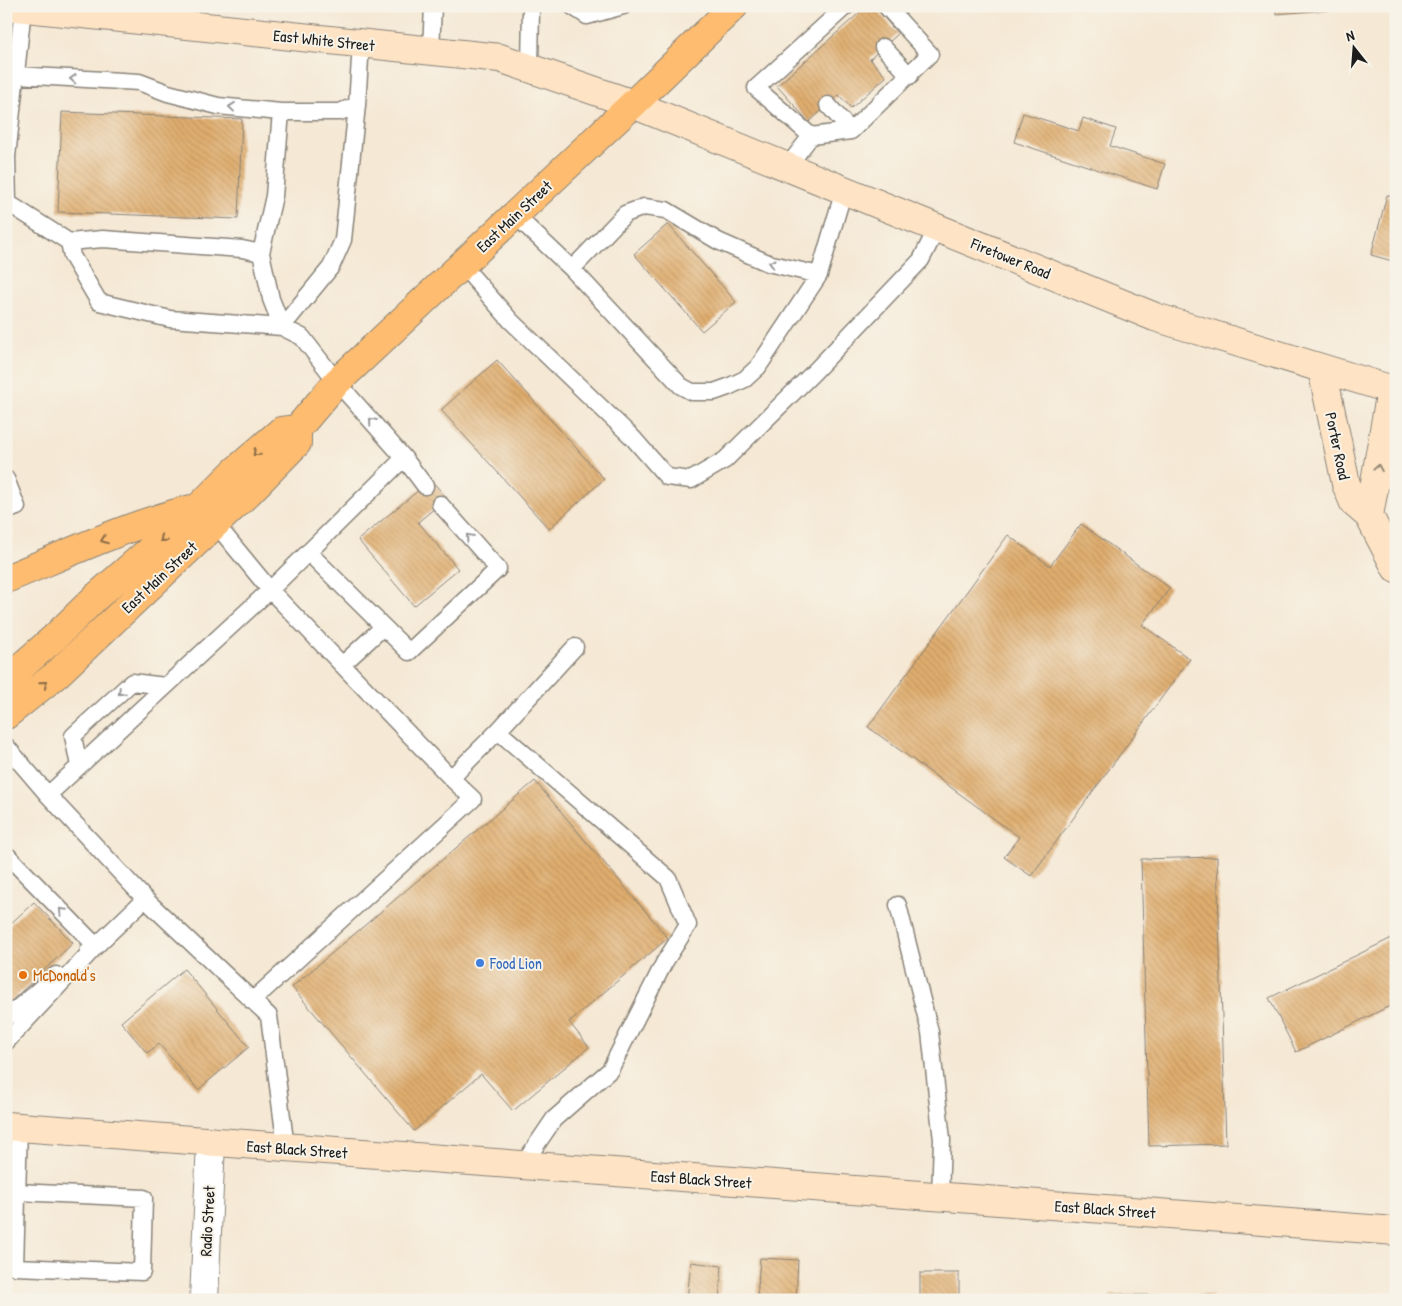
<svg xmlns="http://www.w3.org/2000/svg" width="1402" height="1306" viewBox="0 0 1402 1306" font-family="'Patrick Hand',sans-serif">
<defs>
<pattern id="building-back-hatch" width="6" height="6" patternUnits="userSpaceOnUse" patternTransform="scale(1.25)"><rect width="6" height="6" fill="#dfad6e"/><path d="M-1 5l2 2M0 0l6 6M5-1l2 2" fill="none" stroke="#bf945f"/></pattern>
</defs>
<rect width="100%" height="100%" fill="#f7f3e8"/>
<filter id="ink" filterUnits="userSpaceOnUse"><feTurbulence type="fractalNoise" baseFrequency=".02" numOctaves="2"/><feDisplacementMap in="SourceGraphic" scale="10" xChannelSelector="R" yChannelSelector="G"/><feConvolveMatrix kernelMatrix="1 2 1 2 8 2 1 2 1" color-interpolation-filters="sRGB"/></filter>
<filter id="wash" filterUnits="userSpaceOnUse"><feTurbulence type="fractalNoise" baseFrequency=".0096" numOctaves="4" result="noise"/><feDisplacementMap in="SourceGraphic" scale="20" xChannelSelector="R" yChannelSelector="G"/><feGaussianBlur stdDeviation="1.12" result="paint"/><feColorMatrix in="noise" values="0 0 0 0 0 0 0 0 0 0 0 0 0 0 0 0 0 1.4 0 .05"/><feComposite in="paint" operator="in"/></filter>
<g filter="url(#wash)">
<rect width="100%" height="100%" fill="#f5e8d4"/>
<g id="blocks">
<path fill="url(#building-back-hatch)" d="M867 6H874L898 34 870 59 886 77 851 108 839 95 809 122 777 86Z
M1276 6H1354V8L1276 14Z
M62 112 242 119 238 219 58 212Z
M1023 113 1079 131 1083 118 1116 129 1110 146 1165 164 1157 189 1014 142Z
M1387 195 1396 197V262L1371 255Z
M668 224 736 302 702 331 634 254Z
M497 360 604 479 549 529 441 410Z
M431 480 447 498 418 522 458 569 414 606 358 540Z
M1081 524 1170 588 1142 625 1190 659 1031 876 1004 857 1019 837 868 727 1008 535 1050 566Z
M535 781 668 938 569 1022 589 1047 513 1111 481 1074 414 1131 292 987Z
M1217 857 1226 1144 1149 1146 1141 859Z
M34 902 73 943 6 1006V928Z
M1396 936V1003L1296 1052 1269 998Z
M184 969 249 1047 198 1090 159 1044 147 1053 121 1022Z
M760 1258 798 1260 796 1300H757Z
M691 1262 722 1266 719 1300H687Z
M920 1273H959V1300H920Z
M1110 1295H1212V1300H1110Z"/>
</g>
</g>
<g filter="url(#ink)">
<use href="#blocks" fill-opacity="0" stroke="#888278" stroke-width="1"/>
<g fill="none" stroke-linecap="round" stroke-linejoin="round">
<defs>
<path id="lane" d="M572 6 587 16 623 6
M23 8 7 157 8 203 69 242
M361 44 357 105 340 112H281L274 196 261 253 242 249 103 239 69 242 72 256 99 302 170 319 282 327 302 337 337 382 404 458 425 486
M883 47 910 76
M431 51 433 6
M530 69 531 6
M16 75 139 82 168 93 218 106 281 112
M828 105 851 131
M811 136 756 88 846 6
M787 167 811 136 851 131 930 54 886 6
M515 215 572 269 625 214 644 207 666 210 718 241 768 263 819 275
M261 253 271 299 282 327 331 267 343 240 357 105
M462 265 511 321 633 438 667 477 691 480 725 460 814 372 921 260 937 228
M572 269 681 386 692 392H714L728 387 745 379 758 367 819 275 844 190
M6 479 17 507 6 511
M210 517 270 590 451 778 498 731 668 878 688 925 664 963 610 1070 554 1119 522 1166
M308 552 409 652 498 569 440 504
M342 665 383 627
M498 731 575 647
M6 746 48 795 145 899 96 946 6 1042
M79 766 73 736 132 682 165 686
M48 795 270 590 404 458
M6 858 8 856 96 946 88 952
M145 899 269 1016 286 1148
M898 905 930 1032 942 1140 940 1197
M252 1001 473 799 451 778
M6 1018 56 975
M17 1192 144 1198 142 1272 15 1267 19 1127"/>
<path id="street" d="M204 1300 211 1142"/>
<path id="secondary" d="M7 6 500 58 633 104 1155 317 1396 391
M1322 369 1346 484 1354 503 1369 516 1396 568
M1369 516 1391 390
M6 1126 1396 1231"/>
<path id="highway" d="M6 579C67 554 128 525 191 509
M6 680 54 638 96 597 199 507 235 471 281 431 297 429 337 382 633 104 734 6
M6 715 57 674 249 492 297 443V429"/>
</defs>
<use href="#lane" stroke="#888278" stroke-width="19"/>
<use href="#street" stroke="#888278" stroke-width="30"/>
<use href="#secondary" stroke="#888278" stroke-width="30"/>
<use href="#highway" stroke="#888278" stroke-width="30"/>
<use href="#lane" stroke="#fff" stroke-width="16"/>
<use href="#street" stroke="#fff" stroke-width="28"/>
<use href="#secondary" stroke="#fee4c5" stroke-width="28"/>
<use href="#highway" stroke="#fdbc6f" stroke-width="28"/>
</g>
<defs><path id="oneway-chevron" d="M-2-3.5L2.5 0L-2 3.5" fill="none" stroke-width="1.6" stroke-linecap="round" stroke-linejoin="round" transform="scale(1.25)"/></defs>
<g stroke="#999">
<use href="#oneway-chevron" transform="translate(73 79) rotate(-177)"/>
<use href="#oneway-chevron" transform="translate(232 107) rotate(-174)"/>
<use href="#oneway-chevron" transform="translate(772 263) rotate(-164)"/>
<use href="#oneway-chevron" transform="translate(372 421) rotate(-131)"/>
<use href="#oneway-chevron" transform="translate(469 537) rotate(-132)"/>
<use href="#oneway-chevron" transform="translate(121 692) rotate(137)"/>
<use href="#oneway-chevron" transform="translate(62 911) rotate(-135)"/>
</g>
<g stroke="#8c6c46">
<use href="#oneway-chevron" transform="translate(256 453) rotate(139)"/>
<use href="#oneway-chevron" transform="translate(163 539) rotate(139)"/>
<use href="#oneway-chevron" transform="translate(104 540) rotate(159)"/>
<use href="#oneway-chevron" transform="translate(44 684) rotate(-40)"/>
</g>
<use stroke="#988a79" href="#oneway-chevron" transform="translate(1378 468) rotate(-80)"/>
</g>
<circle fill="#3f7fe0" stroke="#f7f3e8" stroke-width="2" cx="480" cy="963" r="5"/>
<circle fill="#e8710a" stroke="#f7f3e8" stroke-width="2" cx="23" cy="975" r="5"/>
<g text-anchor="middle" dominant-baseline="central" stroke-width="4" stroke-linejoin="round" paint-order="stroke">
<g font-size="16" fill="#1c1c1c" stroke="#f7f3e8">
<text transform="translate(324 40) rotate(6)">East White Street</text>
<text transform="translate(514 216) rotate(-43)">East Main Street</text>
<text transform="translate(1011 258) rotate(22)">Firetower Road</text>
<text transform="translate(1338 446) rotate(78)">Porter Road</text>
<text transform="translate(159 577) rotate(-43)">East Main Street</text>
<text transform="translate(297 1149) rotate(4)">East Black Street</text>
<text transform="translate(701 1179) rotate(4)">East Black Street</text>
<text transform="translate(1105 1209) rotate(4)">East Black Street</text>
<text transform="translate(207 1221) rotate(-87)">Radio Street</text>
</g>
<g font-size="16" fill="#366cbe" stroke="#f7f3e8" text-anchor="start">
<text x="490" y="963">Food Lion</text>
</g>
<g font-size="16" fill="#c56008" stroke="#f7f3e8" text-anchor="start">
<text x="33" y="975">McDonald's</text>
</g>
</g>
<rect width="1402" height="1306" fill="none" stroke="#f7f3e8" stroke-width="25"/>
<g transform="translate(1354 48) rotate(343)" stroke="#f7f3e8" stroke-width="4" paint-order="stroke">
<path d="M0-4L9 19L0 12L-9 19Z" fill="#1c1c1c"/>
<text y="-8" font-size="14" font-weight="bold" text-anchor="middle" fill="#1c1c1c">N</text>
</g>
</svg>
